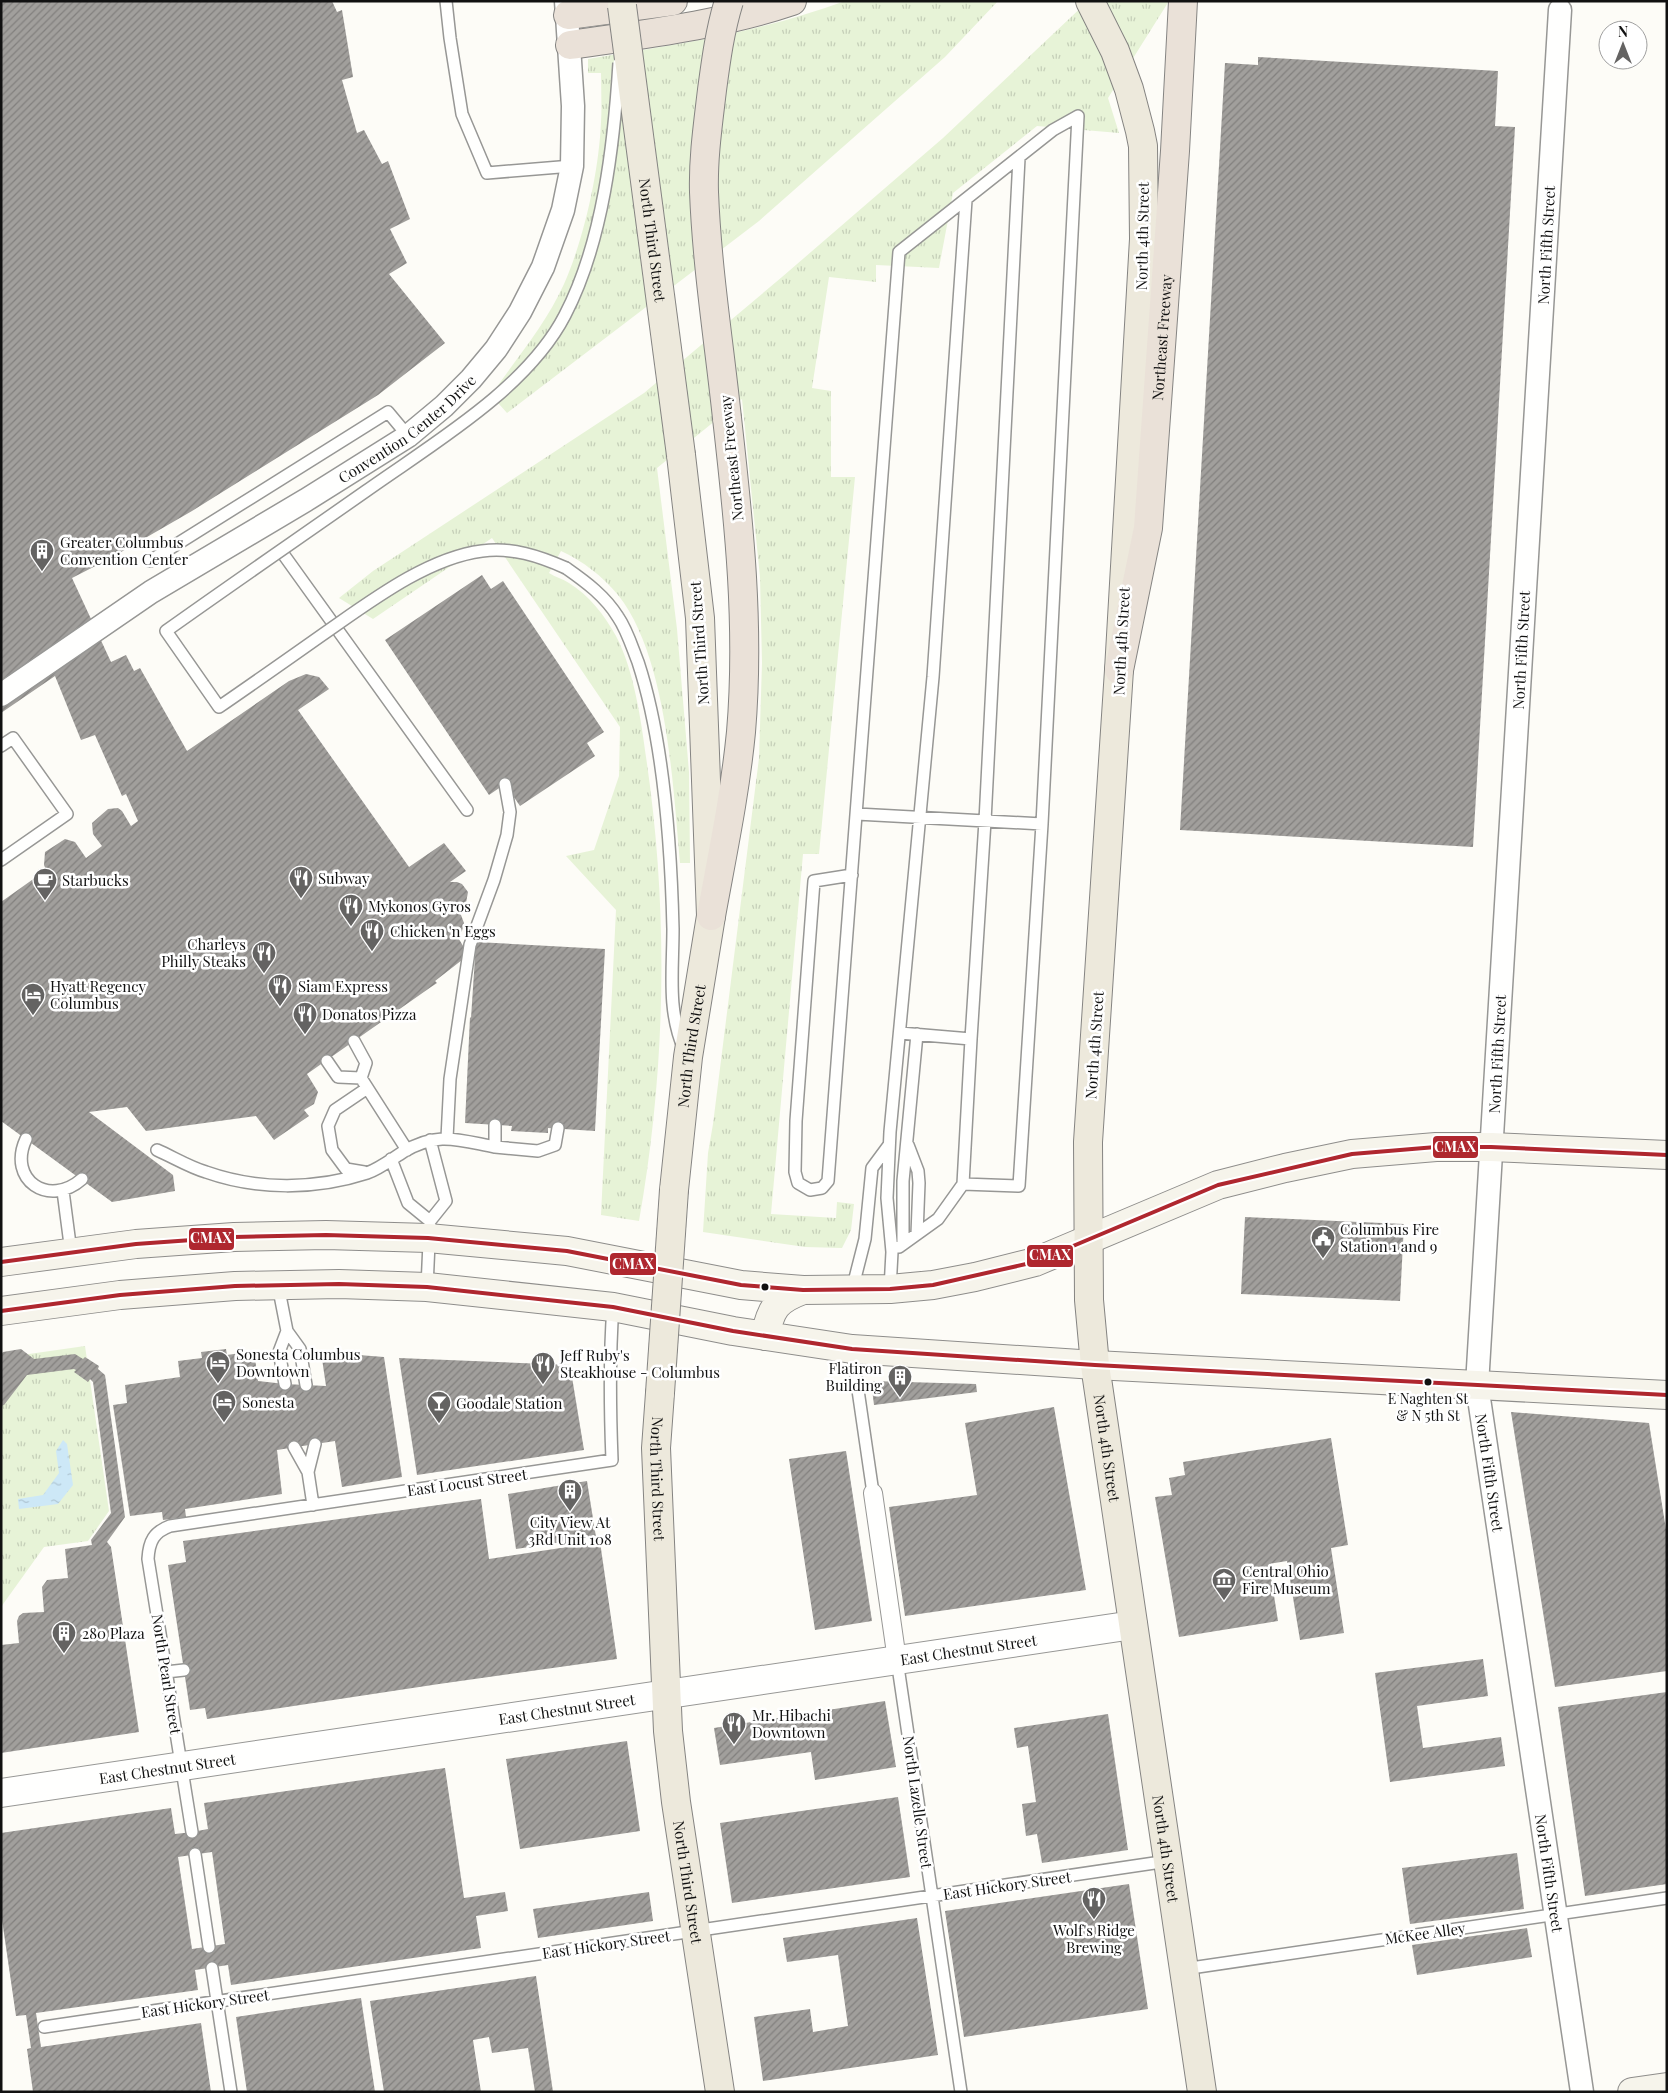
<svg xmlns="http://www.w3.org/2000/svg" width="1668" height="2093" viewBox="0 0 1668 2093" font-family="'Playfair Display',serif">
<defs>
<pattern id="grass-tufts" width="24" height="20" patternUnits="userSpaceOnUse" patternTransform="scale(1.25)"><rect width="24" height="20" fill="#e7f3d7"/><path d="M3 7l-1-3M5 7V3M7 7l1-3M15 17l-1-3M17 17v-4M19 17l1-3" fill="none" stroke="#c5cfb8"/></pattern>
<pattern id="water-ripples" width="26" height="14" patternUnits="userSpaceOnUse" patternTransform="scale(1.25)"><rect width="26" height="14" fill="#cde8f7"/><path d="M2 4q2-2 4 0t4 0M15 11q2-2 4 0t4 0" fill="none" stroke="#afc6d3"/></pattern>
<pattern id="building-hatch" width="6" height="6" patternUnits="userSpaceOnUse" patternTransform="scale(1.25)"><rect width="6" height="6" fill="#a19f9c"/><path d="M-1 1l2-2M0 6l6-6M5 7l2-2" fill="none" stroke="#82807e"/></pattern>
</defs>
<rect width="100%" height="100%" fill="#fdfcf7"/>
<path fill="url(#grass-tufts)" d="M845 1H998L945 57 759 221 507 413 491 395C516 359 546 324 564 284 584 239 599 171 601 122 602 106 601 89 601 73H588V59C676 45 761 32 845 1Z
M1088 1H1169L1108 98 1119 133 1037 126 953 193 939 268 876 265V282L829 277 812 388 831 391V477H855L819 854H803L771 1214 836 1218 837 1202 854 1204 851 1230 842 1248 805 1247 703 1232 708 1153 713 1124 759 758 762 663 760 577 742 399 657 468 677 629 689 772 690 863H680C673 786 667 656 618 595 602 576 583 561 561 551L549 573C555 577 563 579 569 583 589 595 605 616 616 636 634 670 641 720 646 757 669 911 666 1069 639 1221L601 1215 616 910 566 856 594 850 619 776 620 727 492 538 373 619 339 598 373 571 644 393 782 277 943 138Z
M85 1346 109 1511 88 1541 44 1547 1 1607V1358Z"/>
<path fill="url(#water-ripples)" d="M63 1440 67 1444 73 1485 58 1504 19 1509 18 1499 43 1495 59 1473 56 1451Z"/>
<path fill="url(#building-hatch)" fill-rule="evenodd" d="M1 1H332L337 12 342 10 353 77 342 80 357 133 364 130 382 164 388 161 410 219 390 229 407 263 389 274 445 343 378 395 192 511 109 559 72 578 111 662 126 655 134 671 140 668 187 751 289 681 306 674 319 677 329 689 298 710 409 867 444 843 466 871 450 882H457L462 884 468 892 466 903 457 911 461 915 464 923 462 931 457 936 465 949 462 960 435 981 437 983 431 987 307 1074 318 1092 314 1104 304 1110 309 1116 274 1140 256 1116 146 1131 127 1107 89 1112 173 1175 175 1191 112 1202 1 1121V902L46 870 44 865 45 852 65 839 75 842 86 858 102 846 93 834 92 823 108 809 118 808 122 811 131 826 138 821 126 794 122 796 95 735 81 740 55 676 1 713Z
M1258 57 1498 71 1495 126 1515 127 1473 847 1180 830 1225 63 1258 65Z
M482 575 491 589 503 581 604 732 587 743 595 756 520 806 505 784 489 795 385 640Z
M476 942 605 949 595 1131 548 1128V1133L511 1131 512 1126 465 1123 470 1017 471 1018Z
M1245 1217 1404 1224 1400 1301 1241 1294Z
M21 1349 34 1359 75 1354 83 1359 85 1357 99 1366 98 1369 105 1375 125 1517 107 1542 111 1547 139 1732 1 1753V1645L19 1643 17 1621 19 1616 23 1613 44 1612 42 1587 47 1580 68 1578 65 1549 92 1545 91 1540 111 1513 93 1382 90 1379 88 1382 74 1372 76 1370 74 1369 27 1375 4 1405 1 1406V1354L3 1352Z
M226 1349 227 1355 254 1351 258 1381 285 1384 326 1386 321 1352 384 1357 402 1477 342 1487 335 1441 277 1450 282 1494 185 1509 186 1517 163 1520 162 1512 130 1516 113 1405 127 1403 125 1385 180 1377 178 1361 202 1358 201 1352Z
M399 1358 570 1365 584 1450 417 1475Z
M871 1381 976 1384 977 1392 874 1405Z
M1054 1407 1086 1590 905 1616 889 1507 977 1495 965 1423Z
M1511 1412 1649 1423 1667 1536V1671L1555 1687Z
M1331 1438 1348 1545 1331 1548 1344 1633 1300 1640 1287 1561 1269 1564 1278 1621 1179 1637 1155 1497 1172 1495 1169 1478 1185 1475 1183 1462Z
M846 1451 872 1621 815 1630 789 1459Z
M587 1481 596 1537 516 1549 508 1494Z
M481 1499 489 1559 600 1542 617 1659 439 1684 207 1719 205 1708 190 1710 168 1565 186 1562 183 1541Z
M1483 1659 1488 1696 1417 1706 1423 1748 1501 1737 1505 1766 1390 1782 1375 1673Z
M1667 1692V1884L1585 1896 1558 1707Z
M885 1701 896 1767 815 1780 811 1752 720 1765 714 1728Z
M1108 1714 1128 1850 1042 1863 1037 1834 1026 1836 1022 1804 1036 1802 1028 1746 1017 1748 1014 1728Z
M627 1741 640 1831 520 1849 506 1759Z
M445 1768 464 1898 505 1892 508 1911 476 1916 481 1948 231 1985 228 1965 195 1970 198 1990 36 2013 41 2047 201 2023 211 2092H33L27 2049 31 2048 26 2015 16 2016 1 1913V1833L171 1808 175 1834 192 1832 208 1829 204 1803ZM212 1852 225 1944 192 1949 178 1857Z
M898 1797 910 1877 732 1903 720 1823Z
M1517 1853 1524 1909 1410 1924 1402 1868Z
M1129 1884 1148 2009 964 2037 945 1911Z
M649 1892 653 1921 538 1938 533 1909Z
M917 1918 938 2055 763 2081 754 2017 810 2009 813 2032 848 2026 838 1955 787 1962 783 1938Z
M1527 1928 1532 1957 1417 1975 1412 1945Z
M536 1976 553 2092H535L528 2048 492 2053 489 2037 473 2040 481 2092H384L370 2001Z
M361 1998 375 2092H247L236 2017Z"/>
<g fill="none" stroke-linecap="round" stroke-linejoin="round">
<defs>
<path id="service" d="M446 1 450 38 462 114 487 173 572 166
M281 551 467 810
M150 561 388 412 408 436
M566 568C586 582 605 596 618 617 627 630 632 647 638 662 664 741 671 846 673 929 673 970 667 1011 684 1049
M1 746 13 738 67 814 1 860
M857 814 1042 824 1019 1186 963 1184 971 1039 900 1033
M852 875 814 881 796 1121 795 1172 798 1183 810 1190 822 1188 828 1181 899 252 1053 130 1078 116 1042 824
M971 1039 985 821 1019 158
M354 1041 366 1063 361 1078 407 1150
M327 1061 338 1077 361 1078
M447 1138 450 1079 470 945 494 880 507 835 510 812 505 784
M26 1139C7 1180 49 1208 82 1179
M908 1145 918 1171 919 1183 917 1234
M495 1147 538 1151 555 1145 558 1128
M157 1150C173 1157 189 1167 206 1172 257 1190 315 1190 367 1173 379 1169 392 1159 403 1152 438 1131 458 1140 495 1147V1125
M391 1159 408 1203 430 1221
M364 1172 346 1169 332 1150 328 1126 335 1110 366 1089
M63 1191 71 1252
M903 1244V1181L917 1034
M899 1247 938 1219 963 1184
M278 1285 287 1331 300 1349 306 1385
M427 1287 430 1221 446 1201 430 1140
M890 1289 892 1252 887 1198 890 1132 933 677 966 200
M852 1290 865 1239 872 1168 889 1145
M852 1349 873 1493
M285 1384 279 1352 287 1331
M294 1447 308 1472 313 1505
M308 1472 315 1444
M897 1660 961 2092
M166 1672 184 1670
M192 1832 148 1559C149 1541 154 1532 170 1526L612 1460C610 1409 609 1359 613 1307
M195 1854 209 1947
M212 1968 231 2092
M1184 1969 1667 1898
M44 2027 1168 1861"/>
<path id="pedestrian" d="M873 1493 897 1660"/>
<g id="minor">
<path id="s1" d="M1560 10 1477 1385 1582 2092"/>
<path id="s2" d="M1 695 151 592 306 500 408 436 444 406 471 379 496 349 520 312 543 267 563 210 572 166 573 106 566 1"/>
</g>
<g id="tertiary">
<path id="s3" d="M1 1793 1133 1625"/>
</g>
<path id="secondary" d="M1 1262 136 1244 234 1237 326 1235 428 1238 567 1251 741 1285 803 1290 890 1289 933 1285 975 1277 1035 1262 1218 1185 1285 1168 1352 1154 1436 1147H1491L1667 1155
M1 1311 120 1295 235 1286 339 1284 427 1287 613 1307 733 1331 852 1349 1095 1365 1667 1395
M765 1336C771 1308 776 1300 803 1290
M1632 2092 1667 2087"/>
<g id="primary">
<path id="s4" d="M1090 1 1115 51 1129 89 1140 131 1143 146 1144 239 1119 670 1088 1142 1089 1300 1095 1365 1202 2092"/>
<path id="s5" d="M674 1190 688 1057 711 916 700 618 681 455"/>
<path id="s6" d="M660 1393 656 1448 668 1731 676 1802 720 2092"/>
</g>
<g id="motorway">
<path d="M568 15 673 1"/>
<path d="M570 45C645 34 721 25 792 1"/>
<path id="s7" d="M1119 670 1148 528 1175 151 1183 1"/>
<path d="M711 916C722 855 735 794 741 732 750 627 739 523 727 418"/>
</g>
</defs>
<use href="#service" stroke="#979795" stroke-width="14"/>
<use href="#pedestrian" stroke="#979795" stroke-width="20"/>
<use href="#minor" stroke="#979795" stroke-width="25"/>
<use href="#tertiary" stroke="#979795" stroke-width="30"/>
<use href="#secondary" stroke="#8e8d8b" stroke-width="30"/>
<use href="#primary" stroke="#858482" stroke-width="30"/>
<use href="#motorway" stroke="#858482" stroke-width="30"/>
<use href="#service" stroke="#fffffe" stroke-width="11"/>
<use href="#pedestrian" stroke="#fffffe" stroke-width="18"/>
<use href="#minor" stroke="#fffffe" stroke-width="22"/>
<use href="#tertiary" stroke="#fffffe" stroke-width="28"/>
<use href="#secondary" stroke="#f6f4eb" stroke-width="28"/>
<use href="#primary" stroke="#ede9dc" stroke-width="28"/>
<use href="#motorway" stroke="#eae1d8" stroke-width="28"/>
<defs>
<path id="service-bridge" d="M566 568C539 556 512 547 482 551 426 558 367 604 322 635 288 659 254 683 219 707L166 631C232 584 299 538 366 491 432 444 527 389 565 315 603 242 614 144 619 63"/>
<g id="primary-bridge">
<path id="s8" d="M622 6 681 455"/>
<path d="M660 1393 674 1190"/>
</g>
<path id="motorway-bridge" d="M727 418C719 343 707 268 704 192 703 158 708 124 712 90 716 60 720 30 729 1"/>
</defs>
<use href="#service-bridge" stroke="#979795" stroke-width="14" stroke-linecap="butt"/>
<use href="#primary-bridge" stroke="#858482" stroke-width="30" stroke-linecap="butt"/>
<use href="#motorway-bridge" stroke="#858482" stroke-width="30" stroke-linecap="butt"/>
<use href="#service-bridge" stroke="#fffffe" stroke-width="11"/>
<use href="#primary-bridge" stroke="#ede9dc" stroke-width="28"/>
<use href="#motorway-bridge" stroke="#eae1d8" stroke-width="28"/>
<defs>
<path id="bus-1" d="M1 1262 136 1244 234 1237 326 1235 428 1238 567 1251 741 1285 803 1290 890 1289 933 1285 1035 1262 1218 1185 1352 1154 1436 1147H1491L1667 1155
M1 1311 120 1295 235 1286 339 1284 427 1287 613 1307 733 1331 852 1349 1095 1365 1667 1395"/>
</defs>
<use href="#bus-1" stroke="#fff" stroke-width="8"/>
<use href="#bus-1" stroke="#af272f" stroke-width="4"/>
</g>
<defs>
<symbol id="building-pin" viewBox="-11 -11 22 30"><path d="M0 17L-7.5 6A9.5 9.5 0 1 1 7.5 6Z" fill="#646362" stroke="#fff"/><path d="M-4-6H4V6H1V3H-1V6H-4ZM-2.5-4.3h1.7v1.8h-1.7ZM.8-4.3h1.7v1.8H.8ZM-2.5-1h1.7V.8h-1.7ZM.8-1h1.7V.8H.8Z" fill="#fff"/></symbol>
<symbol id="restaurant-pin" viewBox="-11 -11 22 30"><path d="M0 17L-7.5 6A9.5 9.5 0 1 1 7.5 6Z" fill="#646362" stroke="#fff"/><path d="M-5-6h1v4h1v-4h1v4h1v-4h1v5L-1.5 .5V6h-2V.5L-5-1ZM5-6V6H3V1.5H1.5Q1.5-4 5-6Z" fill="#fff"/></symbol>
<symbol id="cafe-pin" viewBox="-11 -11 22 30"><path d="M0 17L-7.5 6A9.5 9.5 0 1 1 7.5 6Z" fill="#646362" stroke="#fff"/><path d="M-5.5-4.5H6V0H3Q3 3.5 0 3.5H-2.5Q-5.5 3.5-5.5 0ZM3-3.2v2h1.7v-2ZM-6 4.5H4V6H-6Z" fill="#fff"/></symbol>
<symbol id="hotel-pin" viewBox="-11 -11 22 30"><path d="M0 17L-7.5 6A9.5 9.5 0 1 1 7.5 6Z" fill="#646362" stroke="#fff"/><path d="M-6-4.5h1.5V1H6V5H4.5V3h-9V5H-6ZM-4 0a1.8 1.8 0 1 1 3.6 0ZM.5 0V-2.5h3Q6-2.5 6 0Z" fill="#fff"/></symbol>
<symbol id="civic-pin" viewBox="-11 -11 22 30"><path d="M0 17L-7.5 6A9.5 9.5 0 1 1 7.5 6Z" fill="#646362" stroke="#fff"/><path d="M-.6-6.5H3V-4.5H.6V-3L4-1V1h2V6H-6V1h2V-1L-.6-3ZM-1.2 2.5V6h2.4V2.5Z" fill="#fff"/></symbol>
<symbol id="bar-pin" viewBox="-11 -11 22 30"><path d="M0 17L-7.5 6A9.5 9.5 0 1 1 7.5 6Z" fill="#646362" stroke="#fff"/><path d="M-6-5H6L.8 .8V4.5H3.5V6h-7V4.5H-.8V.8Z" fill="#fff"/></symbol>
<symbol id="museum-pin" viewBox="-11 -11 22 30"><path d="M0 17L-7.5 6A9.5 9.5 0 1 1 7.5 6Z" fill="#646362" stroke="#fff"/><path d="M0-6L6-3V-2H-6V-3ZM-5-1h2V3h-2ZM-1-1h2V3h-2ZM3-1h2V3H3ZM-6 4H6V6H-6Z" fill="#fff"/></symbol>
</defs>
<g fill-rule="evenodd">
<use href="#building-pin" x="28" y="537" width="28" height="38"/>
<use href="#restaurant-pin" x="287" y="864" width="28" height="38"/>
<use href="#cafe-pin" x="31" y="866" width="28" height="38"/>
<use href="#restaurant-pin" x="337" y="892" width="28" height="38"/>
<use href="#restaurant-pin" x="358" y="917" width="28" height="38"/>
<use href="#restaurant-pin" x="250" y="939" width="28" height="38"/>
<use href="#restaurant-pin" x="266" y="972" width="28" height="38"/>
<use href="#hotel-pin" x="19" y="981" width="28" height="38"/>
<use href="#restaurant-pin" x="291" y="1000" width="28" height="38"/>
<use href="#civic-pin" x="1309" y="1224" width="28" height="38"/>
<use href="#hotel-pin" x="204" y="1349" width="28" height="38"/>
<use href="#restaurant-pin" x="529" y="1350" width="28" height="38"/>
<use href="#building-pin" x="886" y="1363" width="28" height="38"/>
<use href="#hotel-pin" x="210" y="1388" width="28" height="38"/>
<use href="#bar-pin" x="425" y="1389" width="28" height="38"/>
<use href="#building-pin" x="556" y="1477" width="28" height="38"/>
<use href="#museum-pin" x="1210" y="1566" width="28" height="38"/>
<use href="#building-pin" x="50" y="1619" width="28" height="38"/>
<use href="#restaurant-pin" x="720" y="1710" width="28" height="38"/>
<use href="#restaurant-pin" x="1080" y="1885" width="28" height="38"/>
</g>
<g fill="#111" stroke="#fff" stroke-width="2">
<circle cx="765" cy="1287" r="4.5"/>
<circle cx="1428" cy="1382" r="4.5"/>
</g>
<g text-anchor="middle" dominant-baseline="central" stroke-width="5" stroke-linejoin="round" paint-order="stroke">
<g font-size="14" fill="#111" stroke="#fff">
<text x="1428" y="1398">E Naghten St<tspan x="1428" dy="17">&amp; N 5th St</tspan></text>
</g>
<g font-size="15" fill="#111" stroke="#fff">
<text transform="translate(1142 236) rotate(-89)">North 4th Street</text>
<text stroke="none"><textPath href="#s8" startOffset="236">North Third Street</textPath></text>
<text transform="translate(1546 245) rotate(-87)">North Fifth Street</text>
<text stroke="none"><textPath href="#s7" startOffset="336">Northeast Freeway</textPath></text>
<text stroke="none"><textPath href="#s2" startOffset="486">Convention Center Drive</textPath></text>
<text transform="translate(731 458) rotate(-96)">Northeast Freeway</text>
<text transform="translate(1121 641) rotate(-87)">North 4th Street</text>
<text transform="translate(699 643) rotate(-94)">North Third Street</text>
<text transform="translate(1521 650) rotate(-87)">North Fifth Street</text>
<text transform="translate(1094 1045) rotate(-86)">North 4th Street</text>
<text stroke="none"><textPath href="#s5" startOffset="145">North Third Street</textPath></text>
<text transform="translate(1497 1054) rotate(-87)">North Fifth Street</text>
<text stroke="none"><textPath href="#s4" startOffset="1460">North 4th Street</textPath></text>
<text stroke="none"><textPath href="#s1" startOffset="1466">North Fifth Street</textPath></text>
<text stroke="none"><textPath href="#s6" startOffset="86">North Third Street</textPath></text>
<text transform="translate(467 1482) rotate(-8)">East Locust Street</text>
<text stroke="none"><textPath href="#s3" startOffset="978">East Chestnut Street</textPath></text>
<text transform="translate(167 1674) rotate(81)">North Pearl Street</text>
<text stroke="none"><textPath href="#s3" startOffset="572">East Chestnut Street</textPath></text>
<text stroke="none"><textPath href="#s3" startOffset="168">East Chestnut Street</textPath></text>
<text transform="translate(918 1802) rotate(82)">North Lazelle Street</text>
<text stroke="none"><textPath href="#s4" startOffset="1865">North 4th Street</textPath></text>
<text stroke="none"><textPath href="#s1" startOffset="1871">North Fifth Street</textPath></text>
<text stroke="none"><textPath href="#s6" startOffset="491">North Third Street</textPath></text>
<text transform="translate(1007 1885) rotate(-8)">East Hickory Street</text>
<text transform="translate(1425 1933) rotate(-8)">McKee Alley</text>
<text transform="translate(606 1944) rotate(-8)">East Hickory Street</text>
<text transform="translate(205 2003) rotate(-8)">East Hickory Street</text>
</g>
<g font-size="15" fill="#111" stroke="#fff" text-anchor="start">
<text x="60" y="542">Greater Columbus<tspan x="60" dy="17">Convention Center</tspan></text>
<text x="318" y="878">Subway</text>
<text x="62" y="880">Starbucks</text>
<text x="368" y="906">Mykonos Gyros</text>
<text x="390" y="931">Chicken 'n Eggs</text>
<text x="246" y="944" text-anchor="end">Charleys<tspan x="246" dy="17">Philly Steaks</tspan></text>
<text x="50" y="986">Hyatt Regency<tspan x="50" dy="17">Columbus</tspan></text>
<text x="298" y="986">Siam Express</text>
<text x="322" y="1014">Donatos Pizza</text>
<text x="1340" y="1229">Columbus Fire<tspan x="1340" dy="17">Station 1 and 9</tspan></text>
<text x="236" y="1354">Sonesta Columbus<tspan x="236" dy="17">Downtown</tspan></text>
<text x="560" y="1355">Jeff Ruby's<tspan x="560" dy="17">Steakhouse - Columbus</tspan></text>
<text x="882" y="1368" text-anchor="end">Flatiron<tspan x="882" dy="17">Building</tspan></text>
<text x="242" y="1402">Sonesta</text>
<text x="456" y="1403">Goodale Station</text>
<text x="570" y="1522" text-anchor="middle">City View At<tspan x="570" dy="17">3Rd Unit 108</tspan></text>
<text x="1242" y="1571">Central Ohio<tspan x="1242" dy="17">Fire Museum</tspan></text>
<text x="82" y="1633">280 Plaza</text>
<text x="752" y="1715">Mr. Hibachi<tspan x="752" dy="17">Downtown</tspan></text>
<text x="1094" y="1930" text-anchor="middle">Wolf's Ridge<tspan x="1094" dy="17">Brewing</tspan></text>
</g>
</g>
<g stroke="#fff" stroke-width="2">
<rect x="1432" y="1135" width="47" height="24" rx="5" fill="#af272f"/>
<rect x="188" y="1227" width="47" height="24" rx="5" fill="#af272f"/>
<rect x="1026" y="1244" width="48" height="24" rx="5" fill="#af272f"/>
<rect x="609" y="1252" width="48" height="24" rx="5" fill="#af272f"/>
</g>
<g font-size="14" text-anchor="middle" font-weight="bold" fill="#fff">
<text x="1455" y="1152">CMAX</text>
<text x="211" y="1243">CMAX</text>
<text x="1050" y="1260">CMAX</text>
<text x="633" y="1269">CMAX</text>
</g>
<rect width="1668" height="2093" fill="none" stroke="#111111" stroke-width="5"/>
<g transform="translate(1623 45)"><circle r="24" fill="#ffffff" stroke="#a0a0a0"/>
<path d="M0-4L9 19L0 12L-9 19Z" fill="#646362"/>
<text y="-8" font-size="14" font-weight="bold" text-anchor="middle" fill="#111111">N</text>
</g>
</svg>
